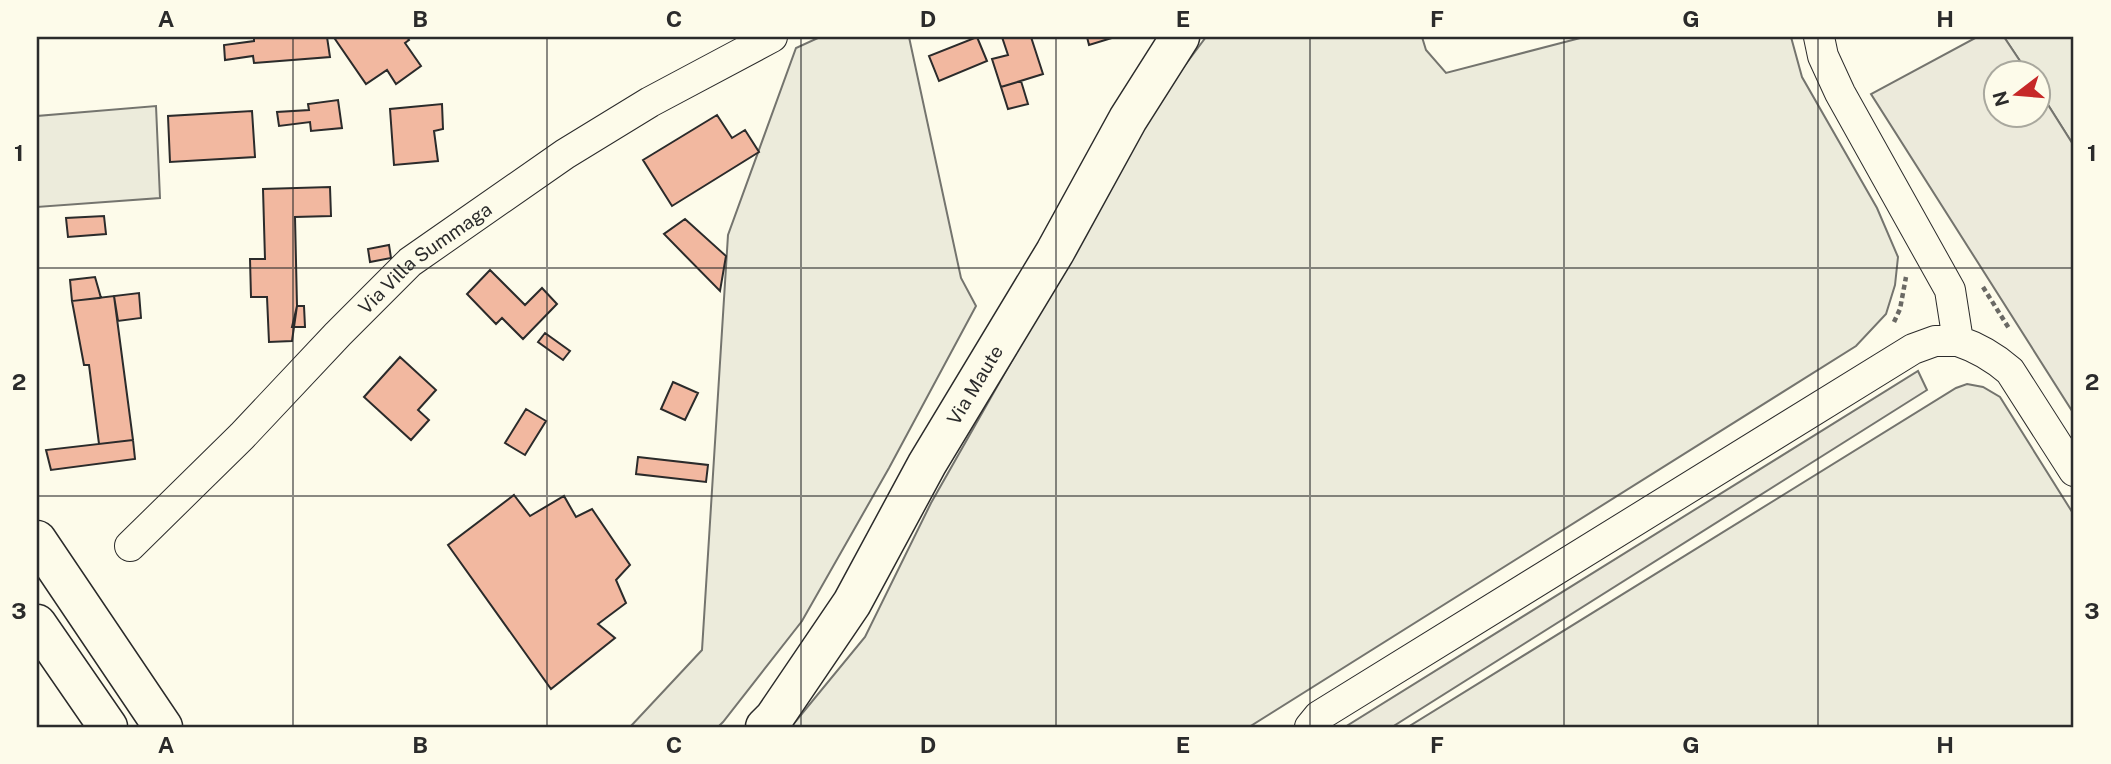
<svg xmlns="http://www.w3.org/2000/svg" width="2111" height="764" viewBox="0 0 2111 764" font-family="'Public Sans',sans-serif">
<rect width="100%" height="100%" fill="#fdfbea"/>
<path fill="#ecebdb" stroke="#74746e" stroke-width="2" d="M820 37H909L961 278 976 306 889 468 802 621 723 722 718 727H630L702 650 728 235 796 48Z
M1206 37H1422L1426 50 1446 73 1584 37H1791L1802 77 1877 208 1898 257 1895 285 1886 314 1856 346 1249 727H791L865 637 931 503 1162 96Z
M2004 37H2074V146L2038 89V74L2028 73Z
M156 106 160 198 37 207V116Z
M1967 384 1983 387 2000 397 2074 515V727H1408L1956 388Z"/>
<path fill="#eceadb" stroke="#74746e" stroke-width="2" d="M1977 37H2004L2028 73 1996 74V116H2038V89L2074 146V414L1871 94Z
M1918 371 1927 390 1392 727H1345Z"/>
<path fill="#f2b8a0" stroke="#2b2b2b" stroke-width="2" d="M254 37H327L330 57 254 63 253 56 225 60 224 45 254 41Z
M338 37H407L409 40 405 43 421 66 396 84 387 70 366 84 335 39Z
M977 37 987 61 939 81 929 56Z
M1002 37H1031L1043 74 1001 87 992 59 1008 55Z
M1087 37H1115L1089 45Z
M1021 81 1028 104 1008 109 1001 87Z
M338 100 342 128 311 131 310 122 279 126 277 112 309 110 308 104Z
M442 104 443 129 434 131 438 161 394 165 390 109Z
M252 111 255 157 170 162 168 116Z
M717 115 732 138 745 130 759 152 672 206 643 160Z
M330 187 331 216 295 217 297 306 292 341 269 342 267 297H251L250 259H265L263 189Z
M104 216 106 234 68 237 66 218Z
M685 219 726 256 720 291 664 234Z
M389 245 391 258 370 262 368 249Z
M490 270 525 305 542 288 557 304 523 339 502 318 496 324 467 294Z
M95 277 101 298 72 301 70 280Z
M139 293 141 318 118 321 114 296Z
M114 296 133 440 99 444 89 365H84L72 301Z
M297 306H304L305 327H292Z
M545 333 570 351 563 360 538 342Z
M400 357 436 390 418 410 429 420 411 440 364 397Z
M673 382 698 393 685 420 661 409Z
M526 409 546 421 525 455 505 443Z
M133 440 135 459 51 470 46 450Z
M638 457 708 465 706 482 636 474Z
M514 495 530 516 564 496 576 517 592 509 630 565 616 580 626 603 598 624 615 638 551 689 448 545Z"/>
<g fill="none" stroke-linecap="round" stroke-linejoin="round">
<defs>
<g id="street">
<path d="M1819 37 1823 56 1840 93 1950 290 1958 341C1979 348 1994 357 2010 371L2074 471"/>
<path id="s1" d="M130 546 242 436 338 334 410 262 565 154 650 102 772 37"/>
<path d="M1310 727 1319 716 1913 349 1935 341H1958"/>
</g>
<g id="secondary">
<path id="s2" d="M765 727 774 718 852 603 927 464 1055 252 1128 119 1180 37"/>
</g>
<path id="highway" d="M37 540 163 727
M37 624 108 727"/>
</defs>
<use href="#street" stroke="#2b2b2b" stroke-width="32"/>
<use href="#secondary" stroke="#2b2b2b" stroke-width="41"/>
<use href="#highway" stroke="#2b2b2b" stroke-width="41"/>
<path stroke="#6a6964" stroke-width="4.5" stroke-dasharray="5 3.5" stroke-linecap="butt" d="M1983 287 2010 330
M1894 322 1900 309 1906 277"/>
<use href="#street" stroke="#fdfbea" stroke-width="30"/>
<use href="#secondary" stroke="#fdfbea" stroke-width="38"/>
<use href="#highway" stroke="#fdfbea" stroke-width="38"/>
</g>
<path fill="none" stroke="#2b2b2b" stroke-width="2" stroke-opacity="0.55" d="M293 37V727M547 37V727M801 37V727M1056 37V727M1310 37V727M1564 37V727M1818 37V727M37 268H2074M37 496H2074"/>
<g text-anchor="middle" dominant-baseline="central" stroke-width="5" stroke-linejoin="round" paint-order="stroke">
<g font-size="19" fill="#2b2b2b" stroke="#fdfbea">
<text stroke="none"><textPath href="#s1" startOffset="413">Via Villa Summaga</textPath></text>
<text stroke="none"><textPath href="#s2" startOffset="402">Via Maute</textPath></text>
</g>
</g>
<rect width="2111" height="764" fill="none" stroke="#fdfbea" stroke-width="77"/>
<g transform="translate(2017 94) rotate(254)"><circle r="33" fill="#fdfbea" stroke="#a9a89e" stroke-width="2"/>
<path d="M0-5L12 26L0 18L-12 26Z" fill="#c62828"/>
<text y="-10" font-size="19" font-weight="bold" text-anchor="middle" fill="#2b2b2b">N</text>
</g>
<rect x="38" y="38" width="2034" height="688" fill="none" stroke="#2b2b2b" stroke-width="2.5"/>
<g font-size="23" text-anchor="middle" font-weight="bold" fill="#2b2b2b">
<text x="166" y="27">A</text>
<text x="420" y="27">B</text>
<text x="674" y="27">C</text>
<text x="928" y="27">D</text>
<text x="1183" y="27">E</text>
<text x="1437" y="27">F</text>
<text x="1691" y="27">G</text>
<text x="1945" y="27">H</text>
<text x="19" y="161">1</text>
<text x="2092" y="161">1</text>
<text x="19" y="390">2</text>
<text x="2092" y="390">2</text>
<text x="19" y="619">3</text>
<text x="2092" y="619">3</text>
<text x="166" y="753">A</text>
<text x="420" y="753">B</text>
<text x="674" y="753">C</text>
<text x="928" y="753">D</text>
<text x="1183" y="753">E</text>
<text x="1437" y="753">F</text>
<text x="1691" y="753">G</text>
<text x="1945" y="753">H</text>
</g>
</svg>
